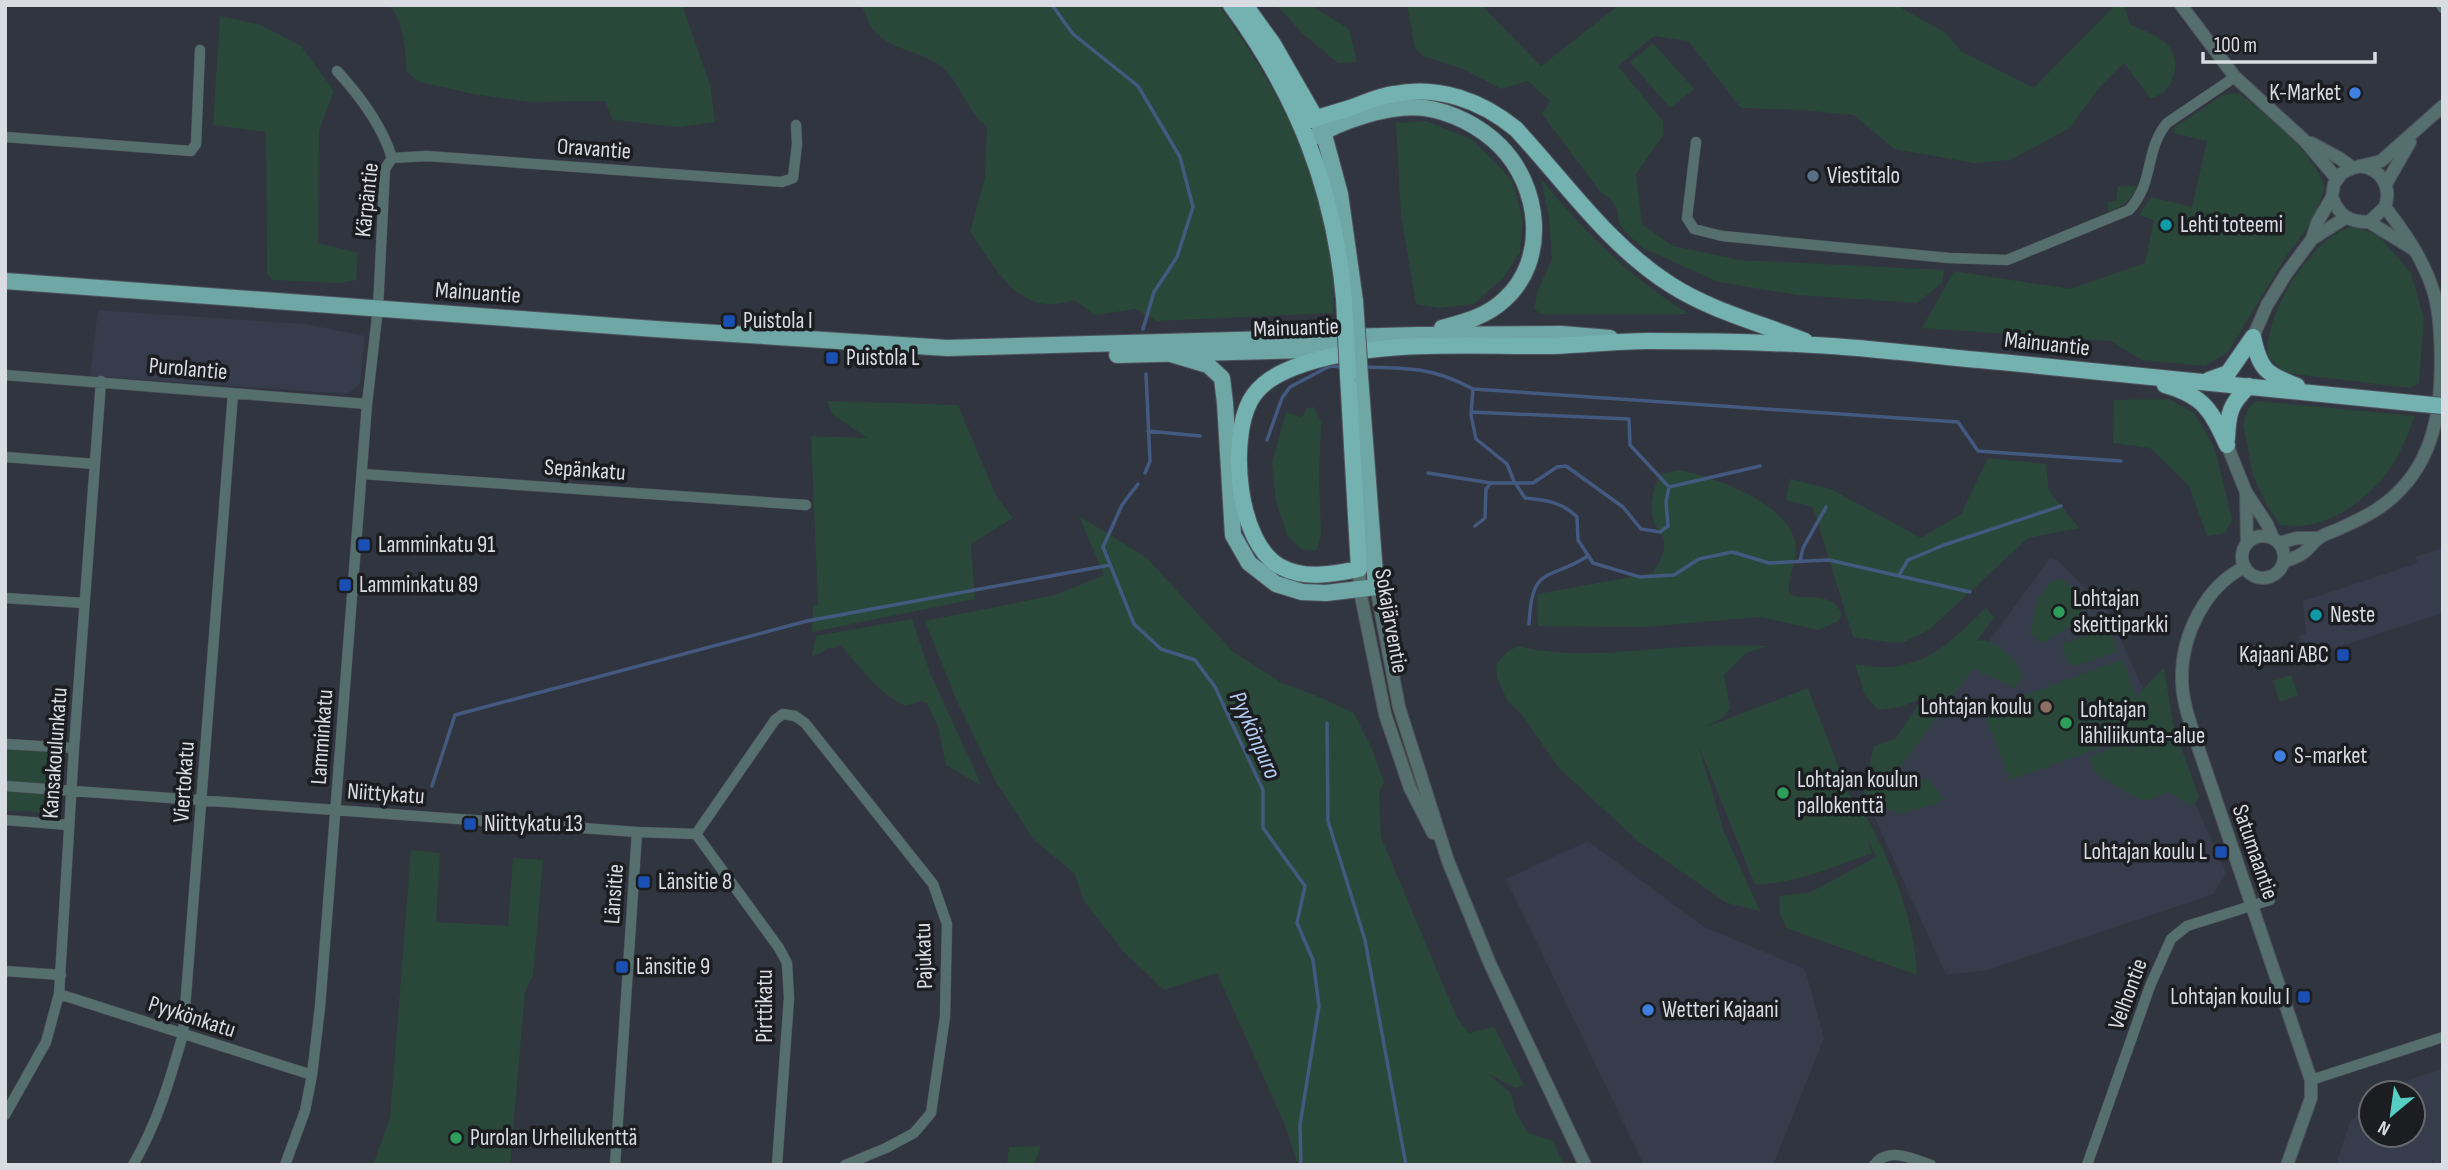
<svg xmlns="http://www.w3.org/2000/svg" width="2448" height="1170" viewBox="0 0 2448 1170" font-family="'Sofia Sans Condensed',sans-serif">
<rect width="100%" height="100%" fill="#31353f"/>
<path fill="#373c4c" d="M98 310 305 324 365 336 360 384 347 394 90 376Z
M2443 548V613L2309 656 2299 637 2306 633 2303 601 2418 563 2415 557Z
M2050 558 2058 561 2107 609 2226 872 2214 894 1987 970 1946 975 1869 805Z
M1588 841 1704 927 1805 969 1824 1038 1773 1165H1644L1506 879Z
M2443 1068V1165H2434L2433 1160 2431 1165H2336L2350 1122 2371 1102V1135H2413V1093H2381L2384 1089Z"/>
<path fill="#294839" d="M388 5H682L710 84 715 122 679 127 613 120 605 101 530 102 473 94 420 82 407 72C405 50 405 21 388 5Z
M861 5H1219C1283 96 1339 198 1333 313L1157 321 1136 309 1095 315 1074 300C1019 319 997 270 970 232L985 177 987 127C967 112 961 83 941 66 922 52 894 50 877 34 870 28 866 14 861 5Z
M1276 5H1310L1349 29 1357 62 1338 63 1304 35Z
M1407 5H1481L1541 66 1619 5H1896L1946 33 1961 51 2034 88 2115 5H2124L2130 25C2158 35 2186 47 2171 82 2168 91 2160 96 2150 98L2124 63 2098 89 2070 128 2010 160 1974 163 1894 149 1854 115 1801 110 1741 108 1688 41 1654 36 1618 66 1663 121 1664 134 1636 174 1642 224 1673 246 1740 260 1944 270 1942 283 1917 303 1797 295 1718 282 1643 248 1626 233 1619 223 1617 210 1612 201 1599 190 1542 114 1550 101 1528 81 1501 89 1463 69 1423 56 1415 48Z
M220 16 261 25 301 46 334 91 319 131 318 243 358 253 356 280 340 283 273 280 267 274 266 132 213 125Z
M1653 43 1694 89 1670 108 1630 62Z
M2239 93C2271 119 2312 149 2325 188L2311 223 2285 258 2228 352 2205 366 2142 360 2111 341 1922 328 1954 271 2070 289 2145 263 2154 220 2139 215 2151 197 2192 207 2207 141 2173 133 2174 128 2223 95Z
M1426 121 1473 140 1512 180 1523 220 1520 252 1504 277 1474 304 1439 308 1416 304 1401 215 1396 123Z
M1541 179C1587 235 1628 276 1689 314H1541L1534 309 1538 290 1552 259 1549 218Z
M2118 186H2137C2131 201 2124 206 2108 212L2107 202 2116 201Z
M2352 226 2378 235 2411 273 2424 319 2419 383 2410 388 2285 373 2267 356C2267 313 2296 267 2328 239 2335 233 2344 230 2352 226Z
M2169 399 2195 414 2215 449 2232 520 2225 533 2207 536 2189 486 2150 448 2113 443 2114 400Z
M827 401 958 405 996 496 1013 518 971 544 975 599 812 632 813 605H818L811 436 867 438 832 414Z
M2257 401 2415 416C2409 430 2403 448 2395 461 2371 499 2326 533 2280 525L2266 504 2253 475 2243 423 2249 407Z
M1314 407 1321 422 1319 478 1321 536 1316 551 1301 549 1287 535 1276 502 1272 463 1286 412 1302 418 1307 408Z
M1988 458 2046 464 2049 491 2079 528 2028 538 1929 630 1904 642H1887L1853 637 1813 507 1786 500 1790 479 1831 489 1921 538 1961 514Z
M1679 470C1714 477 1784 501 1795 541 1799 559 1787 576 1789 594 1805 602 1832 589 1842 615L1838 621 1819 630 1760 617 1644 627 1538 626 1537 594 1653 573C1658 563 1666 553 1664 542 1664 536 1659 532 1656 527 1648 511 1652 489 1661 474Z
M1079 516 1146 557 1233 652 1282 683 1310 693 1354 713 1372 749 1384 782 1379 794 1381 837 1457 1018 1469 1033 1494 1027 1524 1085 1515 1088 1487 1073 1511 1093 1516 1112 1528 1133 1553 1141 1564 1165H1298L1284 1123 1217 973 1164 990 1124 952 1084 901 1075 874 1033 839 996 782 957 701 925 621 1055 595 1104 575Z
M2062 579 2076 589 2085 601 2079 621 2043 643 2030 634 2038 598 2051 581Z
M1986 608 1994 617 1977 641C1998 637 2015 661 2024 676L2015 688 1973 669 1895 774 1909 782 1928 778 1944 799 1933 805 1899 814 1862 797 1874 746 1895 739 1923 698 1900 707 1878 710 1865 695 1855 664C1918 677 1944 648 1986 608Z
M912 619 930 673 982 786 946 765 938 726 927 703 921 701 906 706C878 693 860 667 840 644L835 648H827L819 654 812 656 816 636Z
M2106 628 2114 639 2117 652 2074 666 2067 662 2062 644Z
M1518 646C1578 661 1641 648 1702 646 1724 646 1746 646 1768 646L1746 653 1724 675 1730 709 1722 718 1703 728 1808 688 1857 815 1866 816C1892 864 1915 920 1917 975L1786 928 1780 913 1779 896 1809 893 1876 857 1867 837 1872 853C1834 867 1796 883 1755 885L1698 744 1724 832 1760 911 1727 903 1640 843 1559 768 1522 715 1507 700 1497 678 1496 664 1507 652Z
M2123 659 2136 697 2164 667 2173 724 2199 797 2193 806 2167 792 2151 800 2141 801 2095 773 2089 757 2124 742 2135 756 2126 739 2010 780 1986 719 1995 706Z
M2291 675 2298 695 2280 702 2273 681Z
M5 749 64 753 59 814 5 810Z
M411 850 440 853 436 922 508 926 513 858 543 860 533 975 525 992 510 1165H373L390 1118Z
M1041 1146 1034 1165H1007L1009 1147Z"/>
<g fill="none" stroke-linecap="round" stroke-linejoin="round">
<path stroke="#435980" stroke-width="3.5" d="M1052 5 1073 34 1138 86 1180 157 1193 207 1177 257 1154 292 1143 329
M1363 367C1408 368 1433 367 1473 389L1958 422 1978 451 2121 461
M1473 389 1471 415 1476 439 1507 464 1514 481 1525 498C1546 500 1562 502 1577 517L1578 540 1593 563 1640 577 1674 575 1699 559 1732 552 1769 563 1829 560 1970 592
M1471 412 1629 419 1630 445 1669 487 1760 466
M1148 431 1200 436
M1267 440 1282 398 1290 387 1330 366 1342 367
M1145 473 1150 461 1146 374
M1428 473 1491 483
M1138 484 1122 505 1103 547 1134 624 1161 649 1195 660 1215 687 1263 790V828L1305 886 1297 923 1313 960 1319 1006 1300 1125 1301 1165
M1475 526 1485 518 1486 489 1491 483H1533L1557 467 1566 466 1623 507 1641 529 1660 532 1668 526 1666 502 1669 487
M1800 561 1803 548 1826 507
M1899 575 1908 560 1944 545 2061 506
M1529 624C1532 564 1547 582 1588 556
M1327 723 1328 821 1365 940 1406 1165
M432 786 455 715 807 621 1110 565"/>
<defs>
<path id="minor" d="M2441 5 2443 8
M337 71C360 96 382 125 392 158
M5 137 191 151 196 144 200 50
M1696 142 1687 218 1694 229 1722 236 1949 258 2007 260 2129 210C2155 182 2144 151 2167 123L2235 77
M392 158 427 156 782 182 793 178 797 144 796 125
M5 375 367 404
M5 457 95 464
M362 474 806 505
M5 598 84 603
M5 744 74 748
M5 786 637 832 696 834 775 720 783 714 795 716 805 723 933 884 947 924 945 1017 931 1113 914 1133 886 1148 845 1165
M5 820 69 825
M696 834 779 948 787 963 789 998 777 1165
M5 971 61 975
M59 994 312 1075
M2311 1080 2443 1037
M5 1115 46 1042 59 994 74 748 101 381
M133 1165C157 1124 170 1080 183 1034L233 393
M285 1165 305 1111 312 1075 320 1007 367 404 378 308 385 169 392 158
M615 1165 637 832
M1874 1165C1888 1146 1914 1159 1931 1165
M2087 1165 2150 986 2171 939 2187 926 2270 900"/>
<path id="tertiary" d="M2181 5 2235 77 2304 140 2337 179
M2311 143 2339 158 2353 168
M2360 166C2381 169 2392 186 2385 207L2369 222C2349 222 2339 216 2332 197L2334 184 2342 173 2353 168 2381 161 2443 106
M2386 184 2410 142
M2369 222 2413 249
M2312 239 2345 218
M2253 337 2267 305 2286 274 2312 239 2317 223 2332 197
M2227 445 2246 492 2267 524 2273 538
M2246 492 2247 542
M2242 557a21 21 0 1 1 42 0a21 21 0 1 1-42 0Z
M2279 543 2297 538H2319
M2284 562C2290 559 2298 557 2303 553 2309 549 2313 542 2319 538 2326 533 2335 531 2343 527 2365 517 2385 507 2401 489 2418 472 2430 447 2435 423 2443 392 2443 320 2433 290 2423 259 2405 233 2385 207
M2245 567C2205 586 2181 636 2182 680 2182 699 2189 719 2195 738L2311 1080V1098L2287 1165
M1359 569 1360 591 1385 714 1410 788 1433 833
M1376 587 1399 707 1448 861 1490 964 1585 1165"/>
<path id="primary" d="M1318 122 1323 131 1340 194 1355 301
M1308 140C1339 122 1389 103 1425 108 1452 112 1480 126 1500 146 1540 186 1549 260 1504 300 1487 316 1465 322 1442 328
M5 281 655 329 947 348 1419 335 1561 334 1610 338
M1171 354 1208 365 1222 378 1225 403 1233 535 1249 563 1276 584 1302 592 1326 593 1376 587 1360 376
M1117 355 1346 349"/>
<path id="trunk" d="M1231 5C1297 95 1334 188 1344 299
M1245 5 1273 44 1315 117
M1300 124C1316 117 1331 114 1347 109 1362 104 1378 96 1394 94 1439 85 1482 101 1516 129 1566 183 1608 245 1671 285 1712 311 1760 323 1805 341
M2253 337C2260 370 2266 374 2297 386
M1348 375 1359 569C1333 574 1306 580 1281 567 1237 544 1229 441 1250 401 1260 383 1277 374 1295 367 1371 338 1473 347 1553 346 1585 345 1616 341 1647 341 1703 341 1759 342 1814 345 1876 348 1939 357 2001 362 2138 375 2275 389 2412 403
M2209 380 2228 373 2253 337
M2165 385C2204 396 2211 410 2227 445
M2227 439C2228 413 2230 404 2249 386"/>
</defs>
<use href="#minor" stroke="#4f535d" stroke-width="11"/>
<use href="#tertiary" stroke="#4f535d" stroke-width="14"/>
<use href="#primary" stroke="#4f535d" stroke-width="18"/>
<use href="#trunk" stroke="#4f535d" stroke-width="18"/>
<use href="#minor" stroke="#546f6e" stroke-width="10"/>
<use href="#tertiary" stroke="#546f6e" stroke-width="12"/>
<use href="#primary" stroke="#6fa7a6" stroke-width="16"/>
<use href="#trunk" stroke="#74b2b1" stroke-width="16"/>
<defs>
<path id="primary-bridge" d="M1355 301 1360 376"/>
<path id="trunk-bridge" d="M1344 299 1348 375
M2412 403 2443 406"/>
</defs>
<use href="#primary-bridge" stroke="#4f535d" stroke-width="18" stroke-linecap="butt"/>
<use href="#trunk-bridge" stroke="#4f535d" stroke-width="18" stroke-linecap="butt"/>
<use href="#primary-bridge" stroke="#6fa7a6" stroke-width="16"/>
<use href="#trunk-bridge" stroke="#74b2b1" stroke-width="16"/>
</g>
<g fill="#3f7fe0" stroke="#1b1d21" stroke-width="2.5">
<circle cx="2355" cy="93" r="7"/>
<circle cx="2280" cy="756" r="7"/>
<circle cx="1648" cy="1010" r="7"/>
</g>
<circle fill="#5c6f8a" stroke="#1b1d21" stroke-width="2.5" cx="1813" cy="176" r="7"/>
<g fill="#0f9aa8" stroke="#1b1d21" stroke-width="2.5">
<circle cx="2166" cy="225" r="7"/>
<circle cx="2316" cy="615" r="7"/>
</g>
<g fill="#1a4fb4" stroke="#1b1d21" stroke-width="2.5">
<rect x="722" y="314" width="14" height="14" rx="3.5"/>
<rect x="825" y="351" width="14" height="14" rx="3.5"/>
<rect x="357" y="538" width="14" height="14" rx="3.5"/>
<rect x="338" y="578" width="14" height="14" rx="3.5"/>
<rect x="2336" y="648" width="14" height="14" rx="3.5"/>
<rect x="463" y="817" width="14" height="14" rx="3.5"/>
<rect x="2214" y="845" width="14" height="14" rx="3.5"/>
<rect x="637" y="875" width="14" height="14" rx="3.5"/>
<rect x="615" y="960" width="14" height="14" rx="3.5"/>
<rect x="2297" y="990" width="14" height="14" rx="3.5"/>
</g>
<g fill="#2e9e5b" stroke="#1b1d21" stroke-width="2.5">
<circle cx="2059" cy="612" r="7"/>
<circle cx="2066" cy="723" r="7"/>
<circle cx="1783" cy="793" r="7"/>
<circle cx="456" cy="1138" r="7"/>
</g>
<circle fill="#8d6e63" stroke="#1b1d21" stroke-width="2.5" cx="2046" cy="707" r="7"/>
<g text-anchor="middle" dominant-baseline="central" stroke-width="7" stroke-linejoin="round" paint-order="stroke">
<g font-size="23" fill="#dadce3" stroke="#1b1d21" text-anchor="start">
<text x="2341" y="93" text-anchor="end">K-Market</text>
<text x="1827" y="176">Viestitalo</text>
<text x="2180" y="225">Lehti toteemi</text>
<text x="743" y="321">Puistola I</text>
<text x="846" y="358">Puistola L</text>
<text x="378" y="545">Lamminkatu 91</text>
<text x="359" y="585">Lamminkatu 89</text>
<text x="2073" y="599">Lohtajan<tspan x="2073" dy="26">skeittiparkki</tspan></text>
<text x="2330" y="615">Neste</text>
<text x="2329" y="655" text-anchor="end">Kajaani ABC</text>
<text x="2032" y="707" text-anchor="end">Lohtajan koulu</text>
<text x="2080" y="710">Lohtajan<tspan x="2080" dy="26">lähiliikunta-alue</tspan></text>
<text x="2294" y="756">S-market</text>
<text x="1797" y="780">Lohtajan koulun<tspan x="1797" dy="26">pallokenttä</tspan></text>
<text x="484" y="824">Niittykatu 13</text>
<text x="2207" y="852" text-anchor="end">Lohtajan koulu L</text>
<text x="658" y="882">Länsitie 8</text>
<text x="636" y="967">Länsitie 9</text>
<text x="2290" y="997" text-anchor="end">Lohtajan koulu I</text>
<text x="1662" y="1010">Wetteri Kajaani</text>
<text x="470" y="1138">Purolan Urheilukenttä</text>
</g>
<g font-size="23" fill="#dadce3" stroke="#1b1d21">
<text transform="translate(594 149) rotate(4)">Oravantie</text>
<text transform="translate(367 200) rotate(-84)">Kärpäntie</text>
<text transform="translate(478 293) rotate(4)">Mainuantie</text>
<text transform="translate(1296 328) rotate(-2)">Mainuantie</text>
<text transform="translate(2047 344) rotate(6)">Mainuantie</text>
<text transform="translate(188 369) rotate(5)">Purolantie</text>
<text transform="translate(585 470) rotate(4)">Sepänkatu</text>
<text transform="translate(1391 621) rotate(80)">Sokajärventie</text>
<text transform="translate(322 737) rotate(-86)">Lamminkatu</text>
<text transform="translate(55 753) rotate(-86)">Kansakoulunkatu</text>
<text transform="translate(184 782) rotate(-86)">Viertokatu</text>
<text transform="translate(386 794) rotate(4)">Niittykatu</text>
<text transform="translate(2255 852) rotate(71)">Satumaantie</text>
<text transform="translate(614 894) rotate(-86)">Länsitie</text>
<text transform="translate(924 956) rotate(-92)">Pajukatu</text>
<text transform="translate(2128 994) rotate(-70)">Velhontie</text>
<text transform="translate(765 1006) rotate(-90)">Pirttikatu</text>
<text transform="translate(192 1017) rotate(18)">Pyykönkatu</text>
</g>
<g font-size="24" font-style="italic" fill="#b6cdf3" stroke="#1b1d21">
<text transform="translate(1255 735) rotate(66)">Pyykönpuro</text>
</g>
</g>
<rect width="2448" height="1170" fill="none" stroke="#dadce3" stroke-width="14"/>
<g transform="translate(2392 1114) rotate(209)"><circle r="33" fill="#1b1d21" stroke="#67696f" stroke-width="2"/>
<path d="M0-5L12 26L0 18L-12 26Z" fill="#56cec3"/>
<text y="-10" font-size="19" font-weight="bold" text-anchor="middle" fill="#dadce3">N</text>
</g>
<path d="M2203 52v10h172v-10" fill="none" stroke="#dadce3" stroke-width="3.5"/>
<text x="2214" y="52" font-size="21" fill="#dadce3" stroke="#1b1d21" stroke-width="5" paint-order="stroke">100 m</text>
</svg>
